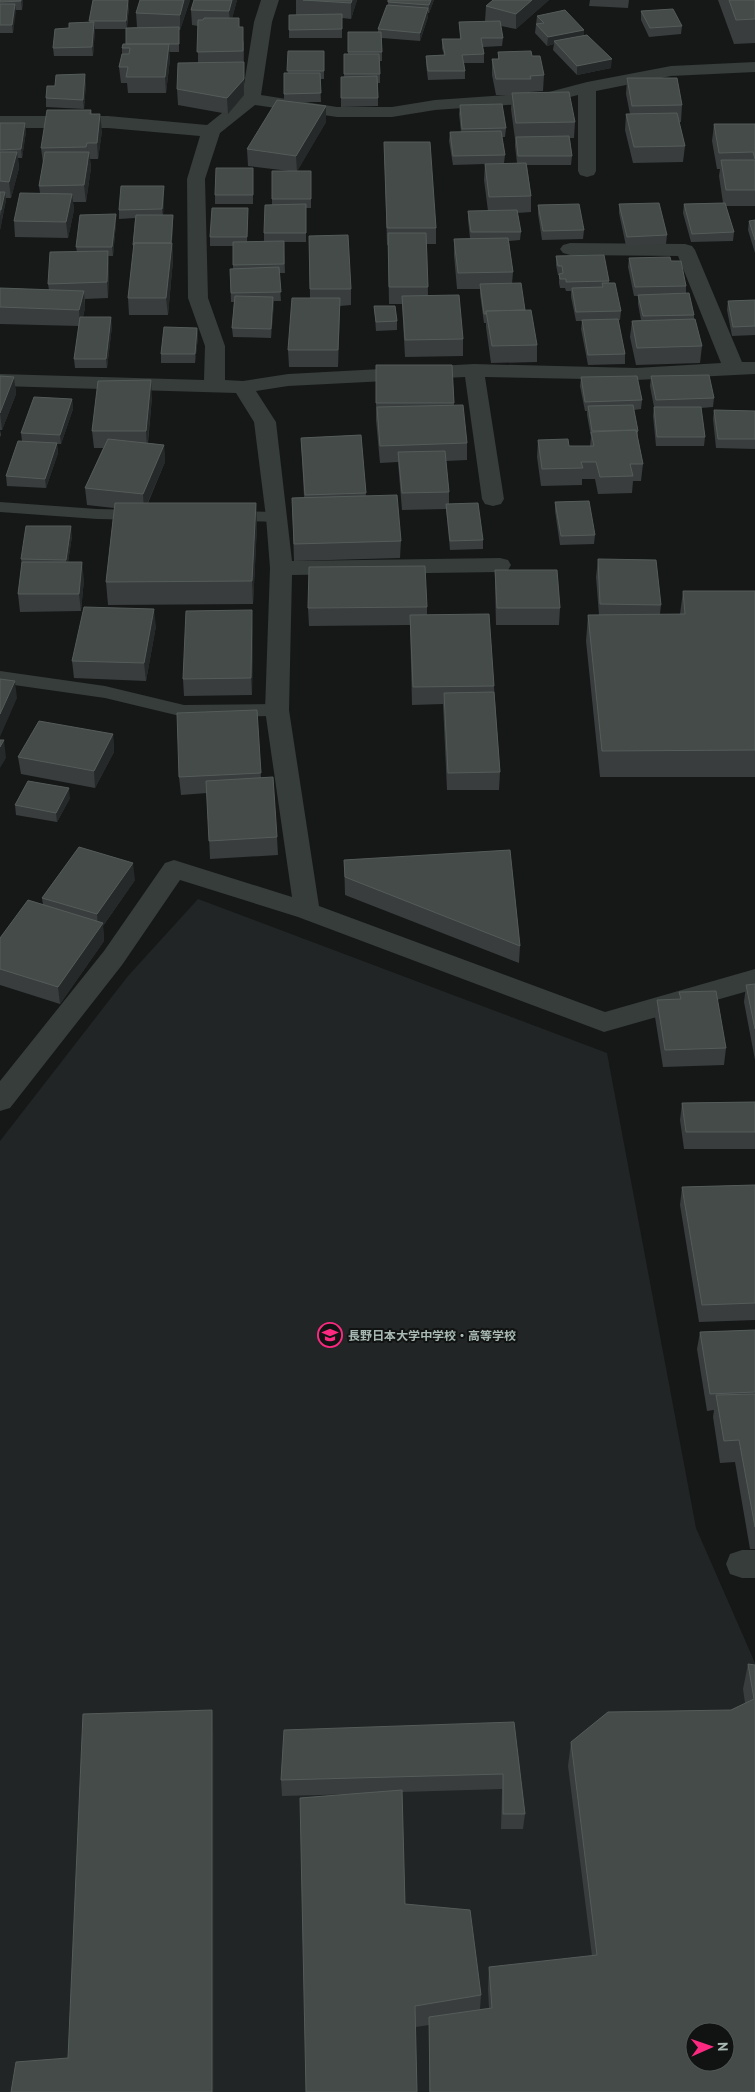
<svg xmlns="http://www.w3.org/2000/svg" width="755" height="2092" viewBox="0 0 755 2092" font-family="'PT Sans','Noto Sans JP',sans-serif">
<rect width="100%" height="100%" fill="#161818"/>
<path fill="#222525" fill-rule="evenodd" d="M198 899 607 1053 696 1528 755 1663V2092H0V1141L128 976ZM695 2032H725V2062H695Z"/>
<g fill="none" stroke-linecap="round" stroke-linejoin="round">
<path fill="#363d3b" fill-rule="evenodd" d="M0 502 97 509 144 510 150 511 153 515 150 519 144 520 97 519 0 512Z
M226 511 277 512 283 513 286 517 283 521 277 522 220 520 217 516 220 512Z
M0 671 105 686 184 705 277 704 284 706 287 710 284 714 277 716 184 717 105 698 0 683Z"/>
<path fill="#363d3b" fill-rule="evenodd" d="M261 0H279L272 22 261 95 337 107H392L435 100 549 92 587 82 671 66 755 62V72L671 76 596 91V171L594 175 587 177 580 175 578 171V95L550 102 435 110 392 117H337L255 105 220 133 205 179 208 298 225 346V380L243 381 288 374 474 364 636 368 721 363 678 256 570 255 563 253 560 249 563 245 570 243 685 244 692 246 695 250 742 362H755V374L636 380 485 377 504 499 501 504 493 506 485 504 482 499 465 377 288 386 256 391 276 422 292 561 500 558 508 560 511 565 508 570 500 572 292 575 289 710 319 906 605 1012 755 969V989L604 1032 298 917 180 880 122 965 10 1108 0 1111V1081L104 951 165 863 174 860 292 897 265 710 270 568 266 517 254 422 236 393 0 386V374L204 380 205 346 188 298 187 179 200 136 108 128H0V116H108L207 125 242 97 254 22Z
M742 1550H755V1578H742L730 1574 726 1564 730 1554Z"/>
</g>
<path fill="#393d3d" d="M0 0H23L22 10H15L13 33H0V42Z
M190 0 180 30H179V52H169L170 59 166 93H128L127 83H121L119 67 122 54V48L126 44V29H95L93 56H54L53 48 69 28 90 22 89 21 129 7 127 28 137 27 136 13Z
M194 0H237L232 18 239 27 244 43V95L228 114 178 105 177 89 198 63V26L192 25 191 10Z
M296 0H357L351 19 342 18V38H289V15H296Z
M434 0 429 13H428V17L420 41 382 38V61H380V83H378V106L341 107V77H344V54H348V32H378V29L388 5V2Z
M493 0H549L516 29 501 26 503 38 502 46 483 47 484 54V63H464L465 71V79L428 80 426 64V56L444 55 442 48V39H460L459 22 485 21 486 6Z
M590 0H629L628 8 589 6Z
M718 0H755V43L734 44Z
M641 11 682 26 681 34 649 37 641 20Z
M537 16 584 30V36L611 68 577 75 553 50 554 44 547 46 535 33Z
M288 51H324V79H320L321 102H294L326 122 297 171H311V208H306V242H284L285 273H279L281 301H274L271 338 233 337 232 328 234 302H231L230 269H233V246H210V237L248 208 247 242H264V233L272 205V199L289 171 248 166 247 149 284 101V94L288 73Z
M498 52 532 56 544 75 543 91 530 92V93L575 122 574 138H570L572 156 571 165H527L531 196V212L517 213 521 232 520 240 509 241 513 272 512 284 525 310 537 345V362L491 363 486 327V323H484L480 294V289H457L454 255V239L470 238 468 220V211H488L484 180 485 164 453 165 449 141 450 132H461L459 114 460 105 506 128 505 137H502L505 155 504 163H517L515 146V139L511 109 512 95H496L492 75V59H498Z
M627 78 682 105 681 122H679L685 146 683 162 633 163 625 130 626 114H630L626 94Z
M86 83 84 109 46 107V98L55 86Z
M91 110 92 114 102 131 98 159H90L91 168 86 202H73L74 210 68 238 15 237 14 221 40 193 39 186 43 163 41 148Z
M0 123H25L26 132 22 158H18L19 168 11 198H6V200L0 230Z
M714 124H755V206H726L734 232 733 241 691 242 683 213 684 204 723 203 719 176 720 169H717L712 141Z
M384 142 436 228V244H427L428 295 463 339V356L405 357 402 304H389L388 245H387Z
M253 168V204H215V195Z
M164 195 163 215H173V224L172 243 173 260 168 315H129L128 298 133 252V245L135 218 119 219V210Z
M619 204 667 235 666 244 626 246 619 213Z
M538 205 584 230 583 239 542 240 538 214Z
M755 220V253L748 230 749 221Z
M116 223 113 256H108L109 267 108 298 85 299V308L83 317 112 326 107 368H75L74 359 79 326 0 324V288L49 290 48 284 77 252 76 247Z
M309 236 351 289V305L340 306 338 367H289L288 350 310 298Z
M556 256 609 281V283L621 311 620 320H618L625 354V364L588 365 581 329 582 321H576L571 297V291H566L565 288H560L559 283V275H558L556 265Z
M629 258 671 261 686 286V294L694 315V319L702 346 700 363 636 365 630 337 632 321 641 320 638 304V296H634L628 267Z
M755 300V335L732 336 727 310 728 301Z
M374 306 397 321V330L376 331Z
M197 328 198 337 195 363H161V354Z
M376 365H452L454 405 467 443V460L446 461 449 492V504L483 540V549L450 550 446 509 402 510 398 462 380 463 376 420Z
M0 376 14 377 16 394 2 430H0L1 435 0 437Z
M651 376 714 398 713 407 701 408 705 437 704 446H656L653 416 654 407 650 386Z
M581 377 642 400 641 409 634 410 638 431V438L643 464 641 481H633L632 493 598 494 595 479H582V485L541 486 537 457 538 440 569 446H590L591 437 587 415V411H585L580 386Z
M152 397 148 443 164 445 165 462 148 503H256L257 526 253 604 108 605 106 582 114 508 87 505 85 488 103 448H94L92 431Z
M72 399 73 409 61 444H57L58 453 46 488 7 486 6 476 22 441 21 433Z
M714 410 755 411V449L716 448 713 419Z
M361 435 366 496 401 541 400 558 294 561 292 498 304 497 301 438Z
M555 502 595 535 594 544 560 545 555 511Z
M72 536 68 562 84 579 81 611 20 612 18 594 22 566 21 559Z
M598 559 661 605 660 614H680L683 591H755V777H600L586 641 588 615H599L596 577Z
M495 570 560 608 559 625H496L495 587Z
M427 607V615L494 686 500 772 499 790H447L443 704 412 705 410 625 309 626 308 608Z
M156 626 146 681 74 678 72 661Z
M253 628 252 695 184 696 183 679Z
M257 710 261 778 277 837 278 855 210 859 207 793 181 795 179 777Z
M113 734 114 752 95 788 21 774 18 757Z
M70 798 57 822 16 815 15 805Z
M344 860 520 946 519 963 345 895Z
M135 880 103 926 104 941 60 1004 0 985V938L43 905 42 898Z
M755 984V1060L744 1002 746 985Z
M679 992 726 1048 724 1065 663 1067 655 1017 657 1000 678 999Z
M755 1102V1149H684L680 1120 682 1103Z
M755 1185V1320L699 1322 680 1205 682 1187Z
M755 1330V1549H750L735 1462 720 1463 713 1417 714 1410 707 1411 697 1349 700 1332Z
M748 1664 755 1665V2092H429V2025L416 2027 359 1794 282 1796 281 1780 514 1722 525 1814 523 1829H501L502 1789 402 1792 405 1904 481 1995 480 2009 489 2008 488 1989 489 1967 592 1956 568 1766 571 1742 731 1710 745 1703 743 1689Z"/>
<path fill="#262929" d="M21 0H23L22 10 21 1Z
M128 0 129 7 126 29V21Z
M184 0H190L180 30V15Z
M232 0H237L230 27 229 11Z
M352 0H357L351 19V3Z
M431 0H434L429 13V5Z
M532 0H549L516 29V14Z
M15 4 16 12 13 33 12 25Z
M428 8V17L420 41V33Z
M94 22 95 31 93 56 92 47Z
M243 27 244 95 228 114 227 98 244 65Z
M584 30V38L554 41V44L547 46 548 37Z
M169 44 170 59 166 93 165 77Z
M612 59 611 68 577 75V66Z
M85 74 86 83 84 109 83 100Z
M326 106V122L297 172 296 156Z
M100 114 102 131 98 159 97 143Z
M25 123 26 132 22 158 21 149Z
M87 143 88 159 89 152 91 168 86 202 84 185 88 163Z
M17 152 19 168 11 198 9 182Z
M164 186V195L163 218 162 209Z
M5 192 6 200 2 219 1 210Z
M72 194 74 210 68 238 66 222Z
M1 212 2 221 0 230V216Z
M116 214V223L113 256 112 247Z
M173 215V224L171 253 172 243 173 260 168 315 166 298Z
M108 251 109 267 108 298 107 282Z
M84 291 85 308 80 327 79 310Z
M273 297 274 306 271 338V329Z
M340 298V315L338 367V350Z
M111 317 112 326 107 368 106 359Z
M197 328 198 337 195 363V354Z
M14 377 16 394 2 430 0 413Z
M151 380 152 397 147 448 146 431Z
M72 399 73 409 61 444 60 435Z
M57 443 58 453 46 488 45 479Z
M164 445 165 462 144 511 143 494Z
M256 503 257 526 253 604 252 581Z
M71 526 72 536 67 569 66 560Z
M82 562 84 579 81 611 79 594Z
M154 609 156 626 146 681 144 663Z
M252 610 253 628 252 695 251 678Z
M15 681 17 698 0 737V714Z
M113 734 114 752 95 788 94 771Z
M4 740 6 758 0 768V747Z
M69 788 70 798 57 822 56 813Z
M133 863 135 880 103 926 104 941 60 1004 58 987 98 929 97 914Z
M212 1710 214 1734V2092H212Z"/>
<path fill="#454b49" stroke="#545c5a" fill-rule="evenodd" d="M0 0H21V1L0 2Z
M93 0H128L126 21H89Z
M140 0H184L180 15 136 13Z
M194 0H232L229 11 191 10Z
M303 0H352L351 3Z
M388 0H431L429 5 388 2Z
M493 0H532L516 14 486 6Z
M729 0H755V19L736 20Z
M0 4H15L12 25H0Z
M387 5 428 8 420 33 378 29Z
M673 9 682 26 650 28 641 11Z
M565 10 584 30 548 37 536 24 544 23 537 16Z
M342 14V29L289 30V15Z
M204 18H239V27H243V51L197 52 198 20H203Z
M500 21 503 38H481L484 54 462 55 465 71H428L426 56 445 55 442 39H461L459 22Z
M94 22 92 47 53 48 55 29 69 28V23Z
M179 27V44H126V28Z
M348 32H381L382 52H348Z
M587 35 612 59 577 66 554 41Z
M123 44H169L165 77H126L128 67H119L122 54H129L130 48H122Z
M288 51H324V71H287Z
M531 51 532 56H540L544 75 530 76 531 79H496L492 59H499L498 52Z
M344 54H379L380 74H344Z
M244 62V79L227 98 177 89 178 63Z
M284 73H320L321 93 284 94Z
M85 74 83 100 46 98 47 86H55L56 75Z
M377 76 378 98H341V77Z
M627 78H677L682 105 632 106Z
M569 92 575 122 516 123 512 93Z
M277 100 326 106 296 156 247 149Z
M502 104 506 128 462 129 460 105Z
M47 110H91L90 114H100L97 143H87L86 147 41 148Z
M677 113 685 146 634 147 626 114Z
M0 123H25L21 149 0 150Z
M714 124H755V159L753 152 719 153Z
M501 131 505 155 453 156 450 132Z
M569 136 572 156H518L516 137Z
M384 142H430L436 228H387Z
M0 152H17L9 182 0 181Z
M45 152H89L84 185 39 186Z
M721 160H755V190H726Z
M526 163 531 196 489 197 485 164Z
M216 168H253V195H215Z
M272 171H311V199H272Z
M121 186H164L162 209 119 210Z
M0 192H5L1 210H0Z
M20 193 72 194 66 222 14 221Z
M659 203 667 235 627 237 619 204Z
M725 203 734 232 692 234 684 204Z
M306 204V233H264L265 205Z
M579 204 584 230 543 231 538 205Z
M212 208H248L247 237H210Z
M517 210 521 232H471L468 211Z
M116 214 112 247H76L80 215Z
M136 215H173L171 243H134V245H133Z
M755 220V240L749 221Z
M388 233H426L428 287H389Z
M348 235 351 289H310L309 236Z
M508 238 513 272 458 273 454 239Z
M284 241V264L233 265V242Z
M134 243H172L166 298H128Z
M108 251 107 282 48 284 50 252Z
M604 255 609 281 566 282V279H560L559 274 563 273 562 266H558L556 256Z
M670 257 671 261H681L686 286 635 287 629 258Z
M279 267 281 292 231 293 230 269Z
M521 283 525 310 486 311V314H484L480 284Z
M602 283H615L621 311 576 312 572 288 603 287Z
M0 288 84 291 79 310 0 307Z
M689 293 694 315 643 316 638 295Z
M459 295 463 339 405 340 402 296Z
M235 296 273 297 271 329 232 328Z
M292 298H340L338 350H288Z
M755 300V326L733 327 728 301Z
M374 306H395L397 321 376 322Z
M531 310 537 345 492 346 486 311Z
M80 317H111L106 359H74Z
M618 319 625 354 588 355 582 320Z
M695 319 702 346 637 348 632 321Z
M164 327 197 328 195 354H161Z
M376 365H452L454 403H376Z
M709 375 714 398 656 400 651 376Z
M0 376 14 377 0 413Z
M637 376 642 400 585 402 581 377Z
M151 380 146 431H92L98 381Z
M34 397 72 399 60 435 21 433Z
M463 405 467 443 380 446 377 407Z
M633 405 638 431 636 432V430L592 431 588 406Z
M654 407H701L705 437H657Z
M714 410 755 411V439H718Z
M636 430 643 464H630L633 476 600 477 596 462H581L583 468 542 469 538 440 568 439 569 446H594L591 432Z
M361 435 366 493 305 495 301 438Z
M108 439 164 445 143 494 85 488Z
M18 441 57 443 45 479 6 476Z
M445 451 449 492 402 493 398 452Z
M397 495 401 541 294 544 292 498Z
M589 501 595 535 561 536 555 502Z
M115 503H256L252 581 106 582Z
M478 503 483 540 450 541 446 504Z
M26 526H71L66 560 21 559Z
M598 559 656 560 661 605 600 604Z
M22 562H82L79 594H18Z
M425 566 427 607 308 608 309 567Z
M495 570H557L560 608H497Z
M683 591H755V750L602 751 588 615 685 614Z
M84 607 154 609 144 663 72 661Z
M252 610 251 678 183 679 186 611Z
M489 614 494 686 413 687 410 615Z
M0 679 15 681 0 714Z
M494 692 500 772 448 773 444 693Z
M257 710 261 773 179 777 177 713Z
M39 721 113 734 94 771 18 757Z
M0 740H4L0 747Z
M273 777 277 837 209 841 206 781Z
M28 781 69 788 56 813 15 805Z
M79 847 133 863 97 914 42 898Z
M510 850 520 946 345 877 344 860Z
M28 900 103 923 58 987 0 969V938Z
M755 984V1029L746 985Z
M716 991 726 1048 665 1050 657 1000 681 999 679 992Z
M755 1102V1132H686L682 1103Z
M755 1185V1303L702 1305 682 1187Z
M755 1330V1392L710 1394 700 1332Z
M755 1394V1527L739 1440 724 1441 716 1395Z
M748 1664 755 1665V2092H430L429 2017 492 2008 489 1967 597 1955 571 1742 608 1712 731 1710 754 1699ZM695 2032H725V2062H695Z
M212 1710V2092H11L16 2062 68 2058 83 1714Z
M514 1722 525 1814H503V1774L281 1780 284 1730Z
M402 1790 405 1904 470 1910 481 1995 415 2006 417 2092H306L300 1798Z"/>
<defs>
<symbol id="school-ring" viewBox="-11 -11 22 22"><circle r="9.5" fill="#111313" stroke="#fc2981" stroke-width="1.5"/><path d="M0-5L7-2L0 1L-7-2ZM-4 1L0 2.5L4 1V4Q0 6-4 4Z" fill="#fc2981"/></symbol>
</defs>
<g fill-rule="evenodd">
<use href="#school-ring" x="316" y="1321" width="28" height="28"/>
</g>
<g text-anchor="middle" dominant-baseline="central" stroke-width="4" stroke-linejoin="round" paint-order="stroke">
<g font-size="12" font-weight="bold" fill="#a7b9b2" stroke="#111313" text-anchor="start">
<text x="348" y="1335">長野日本大学中学校・高等学校</text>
</g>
</g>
<g transform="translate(710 2047) rotate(88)"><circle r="24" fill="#111313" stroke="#4d5553"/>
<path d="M0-4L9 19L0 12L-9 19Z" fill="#fc2981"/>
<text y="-8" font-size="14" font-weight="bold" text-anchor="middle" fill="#a7b9b2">N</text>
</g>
</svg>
